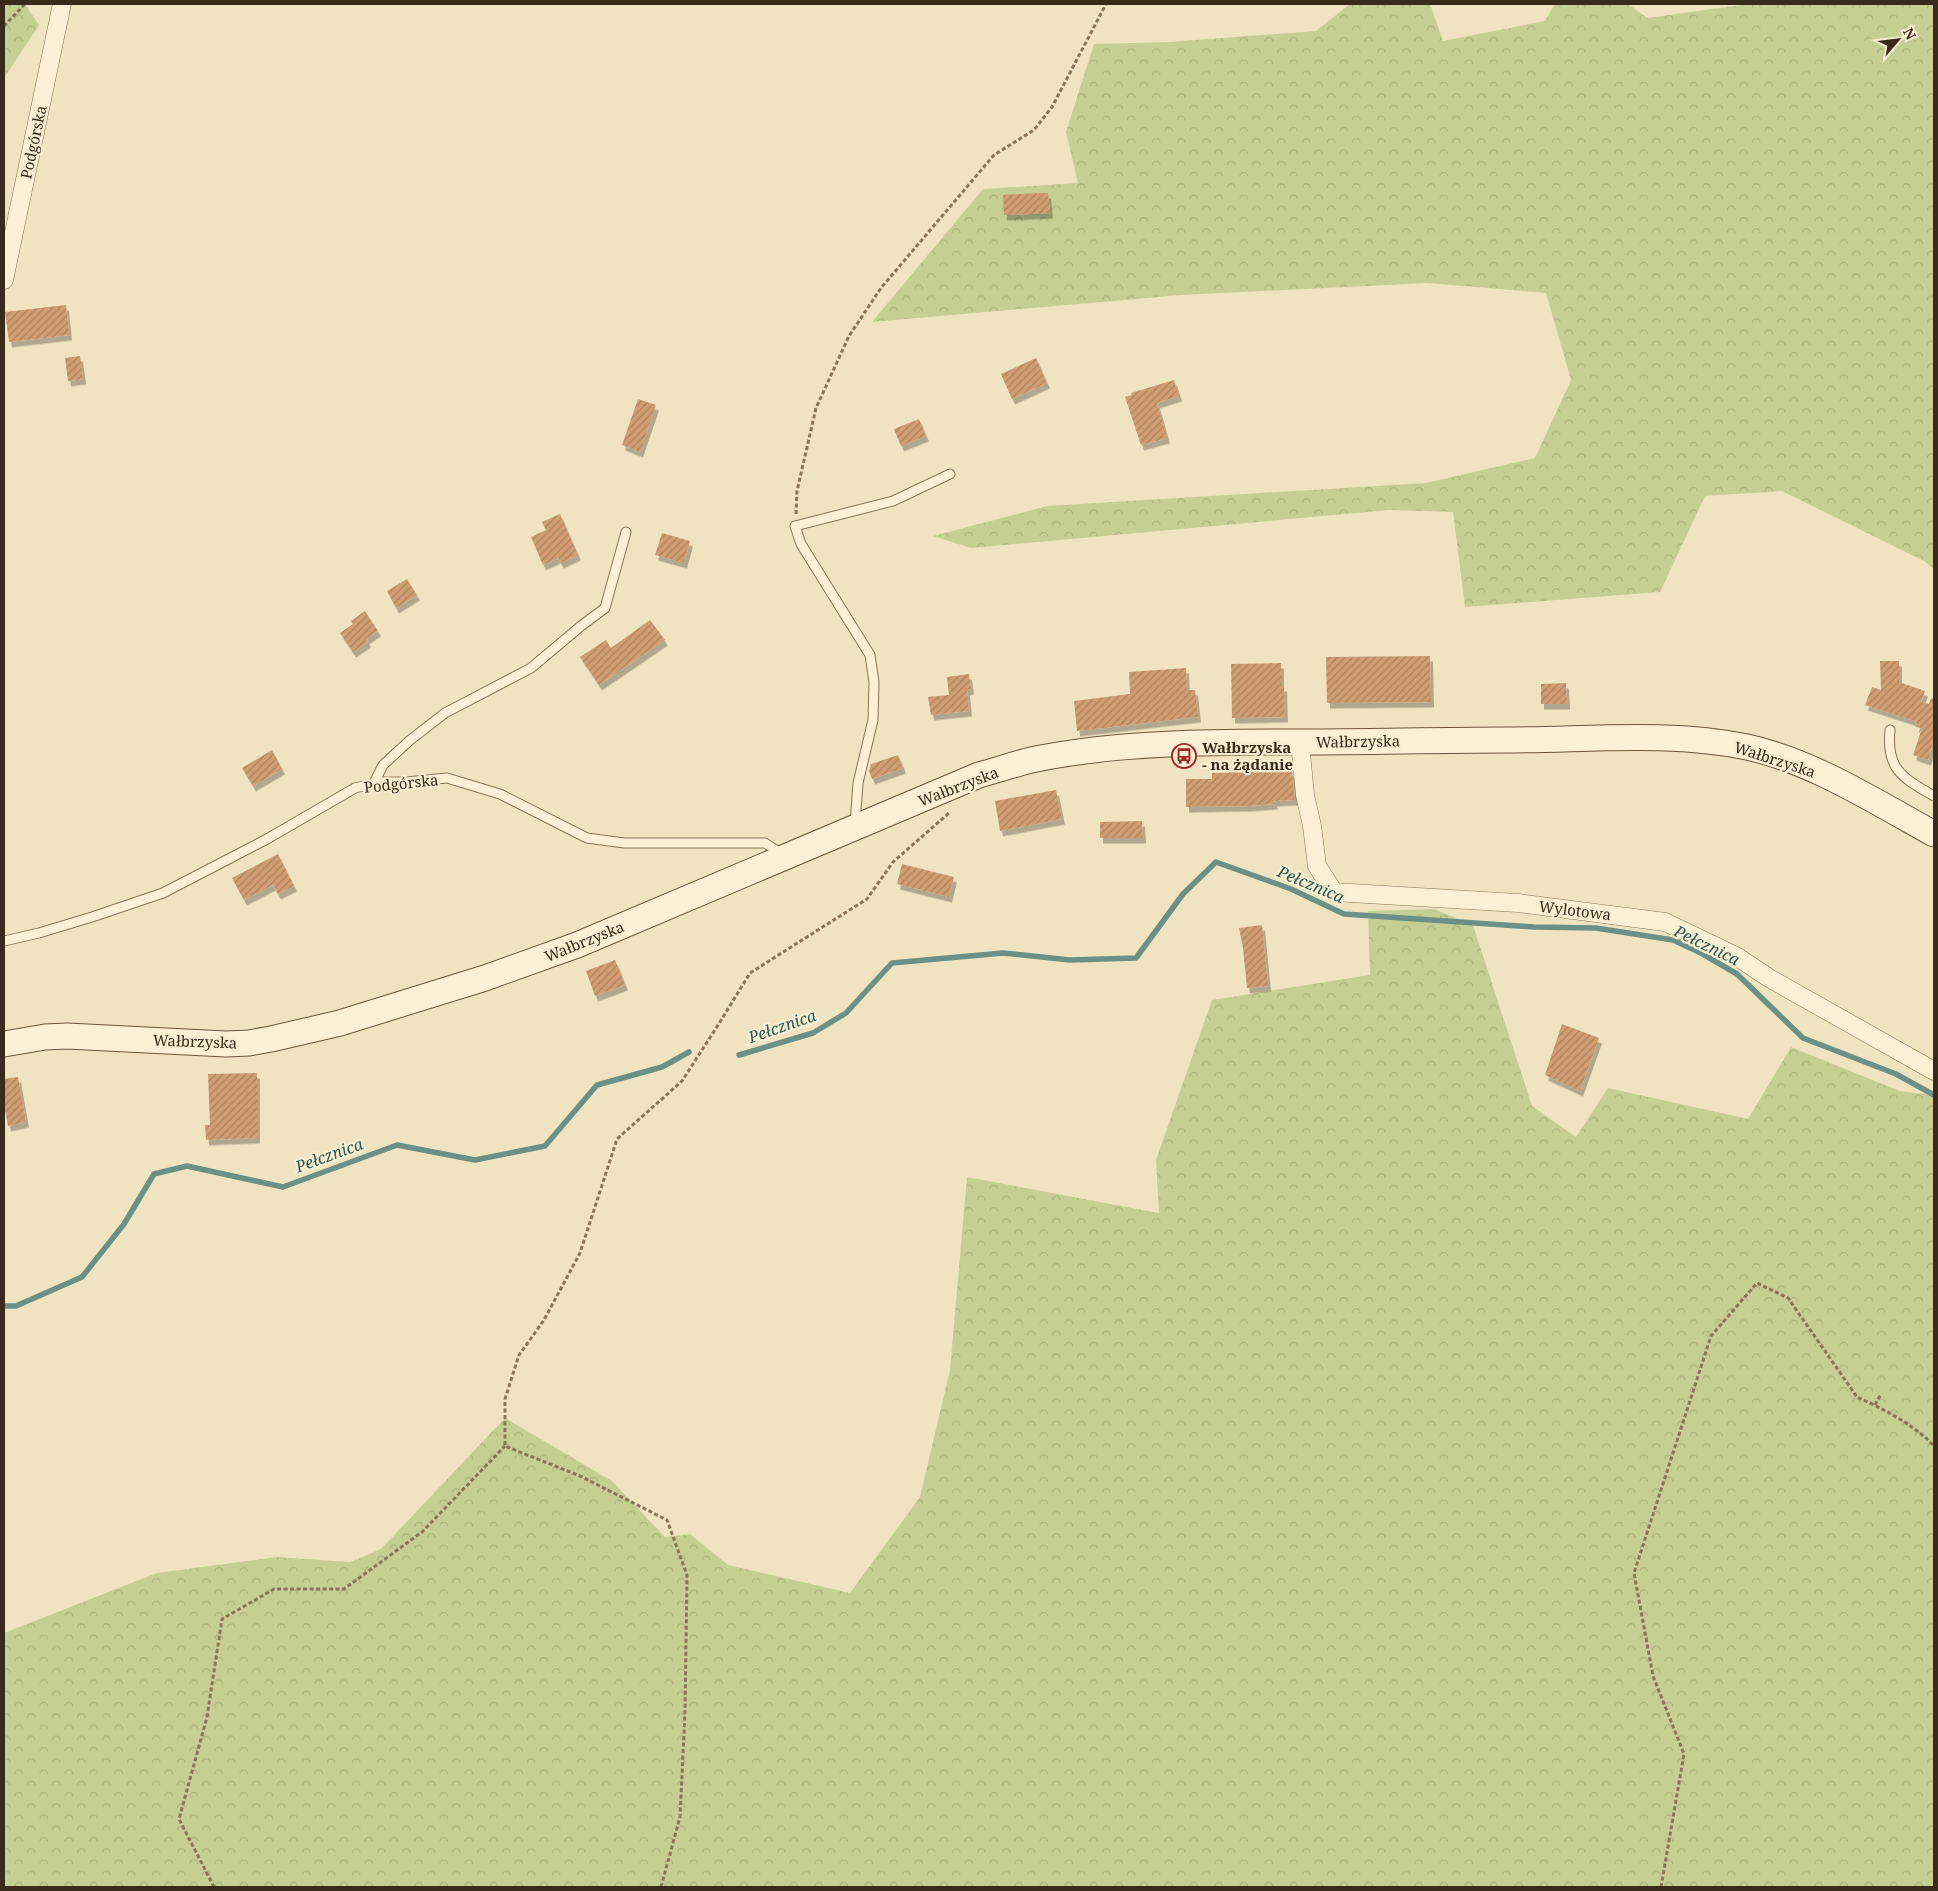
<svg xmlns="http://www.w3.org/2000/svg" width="1938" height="1891" viewBox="0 0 1938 1891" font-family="'Noto Serif',serif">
<defs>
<pattern id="forest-crowns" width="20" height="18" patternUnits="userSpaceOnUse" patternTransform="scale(1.25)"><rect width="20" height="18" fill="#c6cf93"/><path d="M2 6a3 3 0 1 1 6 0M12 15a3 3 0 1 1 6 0" fill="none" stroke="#abb27e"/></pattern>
<pattern id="building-hatch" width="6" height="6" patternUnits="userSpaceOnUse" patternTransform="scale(1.25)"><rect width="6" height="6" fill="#d19e73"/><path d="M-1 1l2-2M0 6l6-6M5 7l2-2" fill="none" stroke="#ab815e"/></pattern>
<filter id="shadow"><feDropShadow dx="3" dy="5.5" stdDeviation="0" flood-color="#0004"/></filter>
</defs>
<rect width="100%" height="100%" fill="#f0e4c0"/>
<path fill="url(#forest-crowns)" d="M4 4H25L39 25 4 78Z
M1350 4H1430L1443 41 1545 21 1555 4H1628L1647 18 1748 4H1934V569L1924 561 1782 491 1705 496 1660 592 1465 607 1453 512 1389 510 971 548 933 536 1047 506 1426 483 1535 458 1571 380 1546 293 1427 283 1181 295 872 322 983 189 1078 183 1066 132 1094 44 1169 42 1316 31Z
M1434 909 1473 925 1532 1106 1576 1137 1608 1088 1748 1119 1791 1047 1900 1091 1934 1095V1887H4V1633L157 1573 277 1557 350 1562 381 1549 505 1418 612 1481 665 1537 690 1534 728 1565 850 1593 920 1497 950 1370 967 1177 1159 1213 1156 1160 1212 1000 1370 975 1368 911Z"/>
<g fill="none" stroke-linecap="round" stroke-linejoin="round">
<path stroke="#6a9088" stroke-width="5.5" d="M739 1055 813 1033 846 1013 892 963 1003 953 1070 960 1136 958 1183 894 1216 862 1291 889 1344 914 1534 927 1596 928 1673 940 1701 953 1737 974 1803 1038 1896 1074 1934 1095
M4 1306H16L82 1277 124 1224 154 1174 187 1166 283 1187 397 1145 475 1160 545 1146 597 1085 662 1067 689 1052"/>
</g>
<path fill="url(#building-hatch)" filter="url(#shadow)" d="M1040 193H1048L1050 213 1004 215 1003 195Z
M66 305 69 335 9 342 5 312Z
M80 356 83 379 68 381 65 358Z
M1036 358 1047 383 1012 399 1001 374Z
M1174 380 1179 396 1157 403 1167 438 1141 445 1125 397 1132 395 1131 393Z
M638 399 656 405 640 452 622 445Z
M919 419 926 436 901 446 894 429Z
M560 514 578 555 561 563 558 558 543 565 531 537 546 530 542 522Z
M662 533 690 541 684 563 655 555Z
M407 579 417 595 396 608 387 591Z
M365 611 378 631 366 639 368 642 353 652 340 633 353 624 351 621Z
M650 620 665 640 599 685 580 657 606 640 611 648Z
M1430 656 1431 702 1327 703 1326 657Z
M1880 661H1899V682L1925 691 1921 702 1929 704 1931 698 1934 699V739L1928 760 1913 755 1922 728 1916 727 1917 722 1865 705 1872 687 1881 690Z
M1281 663V686H1284L1285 717 1232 718 1231 664Z
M1186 668 1187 690H1195L1198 717 1077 731 1074 701 1130 694 1129 672Z
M969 674 971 689 967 690 969 711 931 715 928 697 949 695 947 677Z
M1566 683 1567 704H1541V684Z
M272 750 282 769 253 786 242 768Z
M898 755 903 768 872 779 869 771 871 764Z
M1292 771 1295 800 1274 801 1275 804 1247 806 1186 807V779H1212V773Z
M1056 790 1062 819 1000 831 995 801Z
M1142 821 1143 838H1100V822Z
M278 854 294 886 278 894 273 885 244 900 232 878Z
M902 864 954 877 949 897 897 884Z
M1262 925 1268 986 1247 988 1243 948 1239 928Z
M615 960 625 985 595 996 586 971Z
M1562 1024 1599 1038 1580 1091 1545 1075Z
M257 1073V1138L206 1140 205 1125H210L208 1074Z
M18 1077 26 1122 8 1126 5 1110H4V1079Z"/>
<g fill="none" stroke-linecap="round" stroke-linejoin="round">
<defs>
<path id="service" d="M1890 730C1886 770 1903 778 1934 796
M374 783 383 765 409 741 445 713 531 668 581 626 605 608 626 532
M855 824 858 783 873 720 874 682 870 655 801 544 795 526 893 501 950 474
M4 941 39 933 92 917 163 893 267 839 355 788 381 782H406L447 778 500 794 587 838 624 843H765L782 854"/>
<path id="minor" d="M4 280 62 4
M1300 742 1305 795 1312 826 1317 866 1334 892 1518 903 1665 922 1736 956 1769 978 1934 1071"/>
<path id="secondary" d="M4 1044 45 1037 67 1036 226 1044 249 1043 271 1039 340 1023 485 978 577 945 979 775C998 770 1017 763 1036 759 1119 742 1216 742 1301 742 1369 742 1438 740 1507 740 1587 740 1669 731 1747 747 1812 761 1876 802 1934 834"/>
</defs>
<use href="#service" stroke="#8a7457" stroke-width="11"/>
<use href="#minor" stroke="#8a7457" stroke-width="19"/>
<use href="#secondary" stroke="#6c553a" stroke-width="27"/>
<path stroke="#8a7457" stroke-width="3" stroke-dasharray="4 2.5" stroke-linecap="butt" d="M4 26 25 4
M796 514 797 491 816 408 849 336 881 288 994 155 1034 130 1052 107 1106 4
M1875 1405 1881 1394
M214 1887 179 1819 207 1717 222 1619 274 1589H344L422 1532 505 1446
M661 1887 680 1817 685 1712 687 1575 667 1520 580 1476 505 1446V1399L519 1355 544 1320 580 1253 617 1139 682 1081 720 1022 750 973 867 899 893 862 949 813
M1661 1887 1684 1754 1653 1676 1634 1573 1711 1336 1757 1283 1788 1298 1857 1397C1882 1408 1916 1426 1934 1446"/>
<use href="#service" stroke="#fbf0d3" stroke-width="9"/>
<use href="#minor" stroke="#fbf0d3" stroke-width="18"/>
<use href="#secondary" stroke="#fbf0d3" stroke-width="25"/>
</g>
<defs>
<symbol id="bus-ring" viewBox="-11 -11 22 22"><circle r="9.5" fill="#f7edd0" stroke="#9d2723" stroke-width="1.5"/><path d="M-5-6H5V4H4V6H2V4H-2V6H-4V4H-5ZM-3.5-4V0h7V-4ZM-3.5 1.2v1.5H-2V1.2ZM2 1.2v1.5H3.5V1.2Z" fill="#9d2723"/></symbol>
</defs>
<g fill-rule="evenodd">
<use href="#bus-ring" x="1170" y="742" width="28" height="28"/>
</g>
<g text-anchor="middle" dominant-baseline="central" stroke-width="4.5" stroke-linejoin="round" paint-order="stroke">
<g font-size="15" fill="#392b1c" stroke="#f7edd0">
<text transform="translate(33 142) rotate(-78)">Podgórska</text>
<text transform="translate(1358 741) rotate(-1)">Wałbrzyska</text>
<text transform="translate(1775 759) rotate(18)">Wałbrzyska</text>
<text transform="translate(401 783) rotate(-6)">Podgórska</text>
<text transform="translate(958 786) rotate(-21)">Wałbrzyska</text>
<text transform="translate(1575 910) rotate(7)">Wylotowa</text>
<text transform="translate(584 941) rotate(-22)">Wałbrzyska</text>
<text transform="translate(195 1041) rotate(2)">Wałbrzyska</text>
</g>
<g font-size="15" font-weight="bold" fill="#392b1c" stroke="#f7edd0" text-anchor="start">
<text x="1202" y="747">Wałbrzyska<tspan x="1202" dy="17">- na żądanie</tspan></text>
</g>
<g font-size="16" font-style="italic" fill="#2a5a58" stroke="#f7edd0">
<text transform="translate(1311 884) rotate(23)">Pełcznica</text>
<text transform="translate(1707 945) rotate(26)">Pełcznica</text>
<text transform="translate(782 1026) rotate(-19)">Pełcznica</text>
<text transform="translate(329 1155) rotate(-20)">Pełcznica</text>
</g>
</g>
<rect width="1938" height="1891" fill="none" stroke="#392b1c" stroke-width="10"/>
<g transform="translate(1898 40) rotate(62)" stroke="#f7edd0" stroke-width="4" paint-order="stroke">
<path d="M0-4L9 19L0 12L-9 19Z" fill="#392b1c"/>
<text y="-8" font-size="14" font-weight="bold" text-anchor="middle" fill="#392b1c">N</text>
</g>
</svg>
